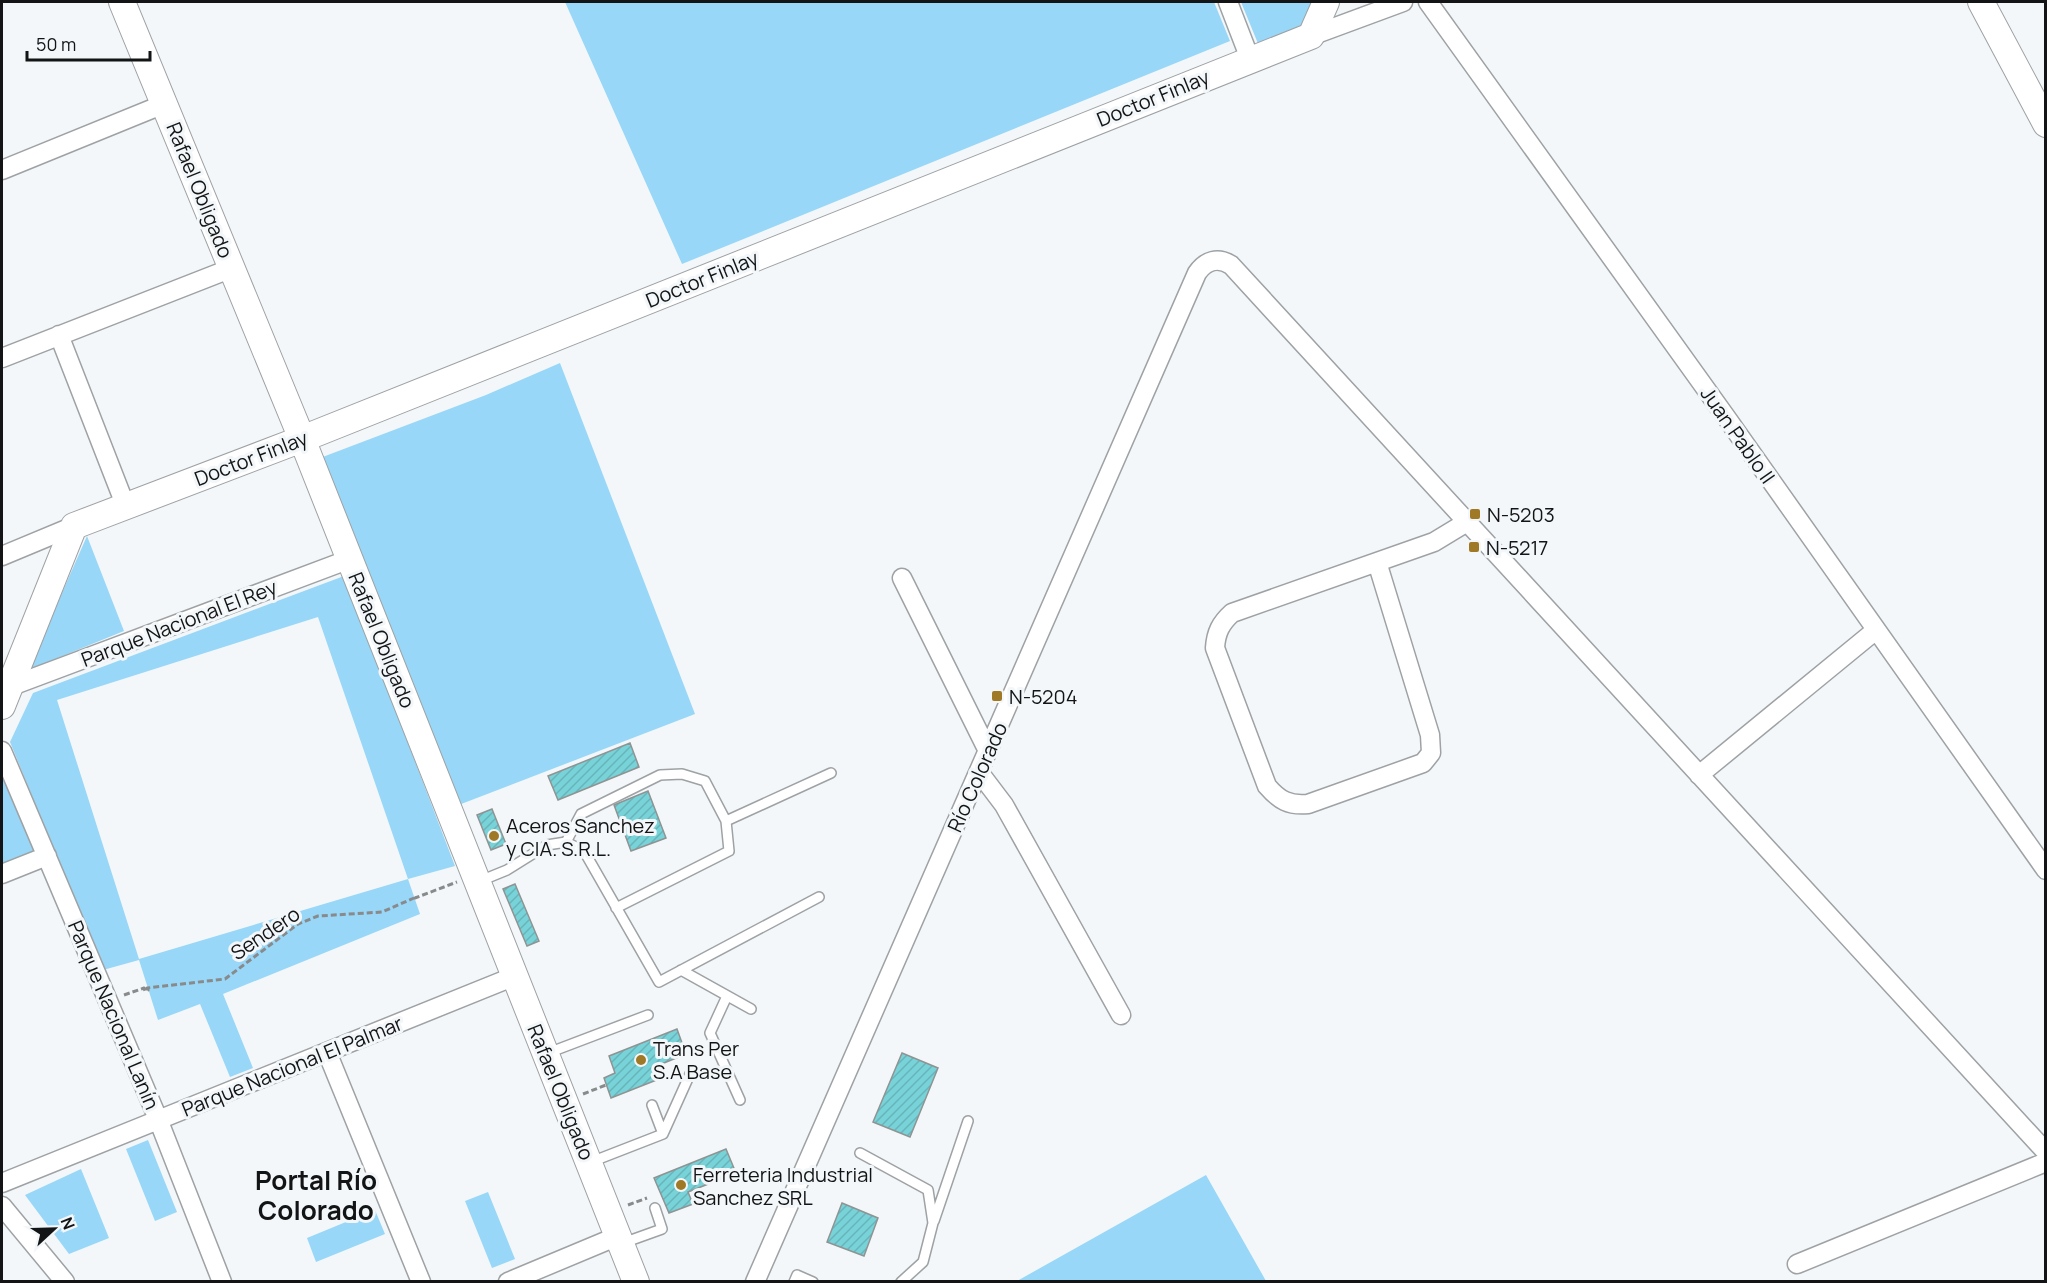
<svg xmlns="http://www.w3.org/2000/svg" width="2047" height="1283" viewBox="0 0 2047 1283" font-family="Manrope,sans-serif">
<defs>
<pattern id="building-hatch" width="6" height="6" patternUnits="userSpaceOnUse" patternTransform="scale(1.5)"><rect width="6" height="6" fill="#78d3d9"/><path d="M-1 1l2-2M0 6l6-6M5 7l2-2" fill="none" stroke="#67b4b9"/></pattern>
</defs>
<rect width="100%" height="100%" fill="#f3f7f9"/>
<path fill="#98d7f7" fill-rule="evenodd" d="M565 2H1214L1230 41 682 264Z
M1241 2H1314L1302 28 1259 46Z
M560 363 695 714 456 806 320 458 486 395Z
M87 536 124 631 28 670Z
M344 576 455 866 408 879 420 914 223 994 253 1068 230 1077 200 1004 158 1020 139 960 103 970 10 742 33 693ZM318 617 408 879 139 959 57 700Z
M2 766 41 854 2 870Z
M148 1140 177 1212 155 1221 126 1149Z
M81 1169 109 1238 69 1254 25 1195Z
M1206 1175 1266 1281H1017Z
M488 1192 515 1259 492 1268 465 1201Z
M375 1210 385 1234 316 1262 307 1238Z"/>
<path fill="url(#building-hatch)" stroke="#8f9393" stroke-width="1.5" d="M630 743 639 767 558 800 548 776Z
M648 791 666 838 631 851 614 805Z
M492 809 506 844 491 850 477 815Z
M515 884 539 941 527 946 503 889Z
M677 1029 686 1054 659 1065 664 1077 611 1098 604 1078 615 1073 609 1056Z
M902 1053 938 1068 910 1137 873 1122Z
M726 1149 736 1173 688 1192 693 1204 669 1213 654 1178Z
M842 1203 878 1218 864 1256 827 1242Z"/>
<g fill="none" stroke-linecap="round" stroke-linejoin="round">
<defs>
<path id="lane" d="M566 842 581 814 660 775 682 774 705 781 726 821
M480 881 507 870 547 845 566 842 584 851 659 982 819 897
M616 908 729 851 726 821 831 773
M681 970 751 1009
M727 996 710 1033 740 1100
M548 1053 648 1015
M663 1134 690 1074
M860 1153 928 1190 933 1223 923 1262 901 1282
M591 1162 663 1134 652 1105
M934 1221 968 1121
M623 1243 662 1229 655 1208
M794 1282 797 1275 813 1282"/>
<path id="street" d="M1228 2 1250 59
M1428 2 1726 417 2046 870
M1311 36 1403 2
M2 170 164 104
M59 335 126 507
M2 358 232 268
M2 556 74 526
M1377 562 1430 735 1431 753 1423 763 1308 804C1289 806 1279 800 1267 786L1215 648C1216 632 1221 623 1232 613L1434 542 1467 522
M902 578 988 751
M9 687 350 559
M2 751 158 1119 222 1282
M979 772 1004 805 1121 1015
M1699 775 1876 630
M2 874 47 856
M327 1052 421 1282
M2 1183 515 976
M2 1206 65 1282
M1797 1264 2046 1162
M508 1282 618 1236
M755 1282 1197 273C1206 260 1218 257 1231 265L2046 1152"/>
<path id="secondary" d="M122 2 302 439 636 1282
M1981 2 2046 124
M2 706 74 526 302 439 1311 36 1326 2"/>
</defs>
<use href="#lane" stroke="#9ea2a4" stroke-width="12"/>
<use href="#street" stroke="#9ea2a4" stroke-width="21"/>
<use href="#secondary" stroke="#9ea2a4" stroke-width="28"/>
<path stroke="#888a8c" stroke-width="3" stroke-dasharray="6 3" stroke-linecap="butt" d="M124 995 144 988 145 991 148 990 147 988 225 979 298 924 318 916 382 912 414 898 413 896 415 898 457 882
M583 1094 606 1085
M628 1205 647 1198"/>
<use href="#lane" stroke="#fff" stroke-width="9"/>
<use href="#street" stroke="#fff" stroke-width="18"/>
<use href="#secondary" stroke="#fff" stroke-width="26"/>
</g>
<g fill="#9f7926" stroke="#f3f7f9" stroke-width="2">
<rect x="1469" y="508" width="12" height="12" rx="3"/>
<rect x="1468" y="541" width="12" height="12" rx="3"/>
<rect x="991" y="690" width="12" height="12" rx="3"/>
<circle cx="494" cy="836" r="6"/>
<circle cx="641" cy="1060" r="6"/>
<circle cx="681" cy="1185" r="6"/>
</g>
<g text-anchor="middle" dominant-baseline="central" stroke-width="6" stroke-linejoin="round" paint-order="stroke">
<g font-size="20" fill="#131415" stroke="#f3f7f9">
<text transform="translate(1153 98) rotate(-22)">Doctor Finlay</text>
<text transform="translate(200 190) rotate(68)">Rafael Obligado</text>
<text transform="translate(702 279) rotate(-22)">Doctor Finlay</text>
<text transform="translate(1738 435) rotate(55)">Juan Pablo II</text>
<text transform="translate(251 458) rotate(-21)">Doctor Finlay</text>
<text transform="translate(179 623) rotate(-21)">Parque Nacional El Rey</text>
<text transform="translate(382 640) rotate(68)">Rafael Obligado</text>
<text transform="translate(977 777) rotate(-66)">Río Colorado</text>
<text transform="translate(265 933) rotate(-34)">Sendero</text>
<text transform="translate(114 1015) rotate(67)">Parque Nacional Lanín</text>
<text transform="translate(292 1066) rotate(-22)">Parque Nacional El Palmar</text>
<text transform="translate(561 1092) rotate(68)">Rafael Obligado</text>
</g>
<g font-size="20" fill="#131415" stroke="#f3f7f9" text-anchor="start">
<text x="1487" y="514">N-5203</text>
<text x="1486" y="547">N-5217</text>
<text x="1009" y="696">N-5204</text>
<text x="506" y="825">Aceros Sanchez<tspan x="506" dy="23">y CIA. S.R.L.</tspan></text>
<text x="653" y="1048">Trans Per<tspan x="653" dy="23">S.A Base</tspan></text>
<text x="693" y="1174">Ferreteria Industrial<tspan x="693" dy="23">Sanchez SRL</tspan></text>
</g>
<g font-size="26" font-weight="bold" fill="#131415" stroke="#f3f7f9">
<text x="316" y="1180">Portal Río<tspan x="316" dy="30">Colorado</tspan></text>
</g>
</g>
<rect width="2047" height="1283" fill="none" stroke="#131415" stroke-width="6"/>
<g transform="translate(54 1229) rotate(68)" stroke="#f3f7f9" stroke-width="4.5" paint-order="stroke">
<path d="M0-4.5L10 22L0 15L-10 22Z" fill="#131415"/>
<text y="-9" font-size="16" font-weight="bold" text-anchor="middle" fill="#131415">N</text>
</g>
<path d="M27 51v9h123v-9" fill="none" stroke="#131415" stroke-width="3"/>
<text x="36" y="51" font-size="18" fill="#131415" stroke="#f3f7f9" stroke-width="4.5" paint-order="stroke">50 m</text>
</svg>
